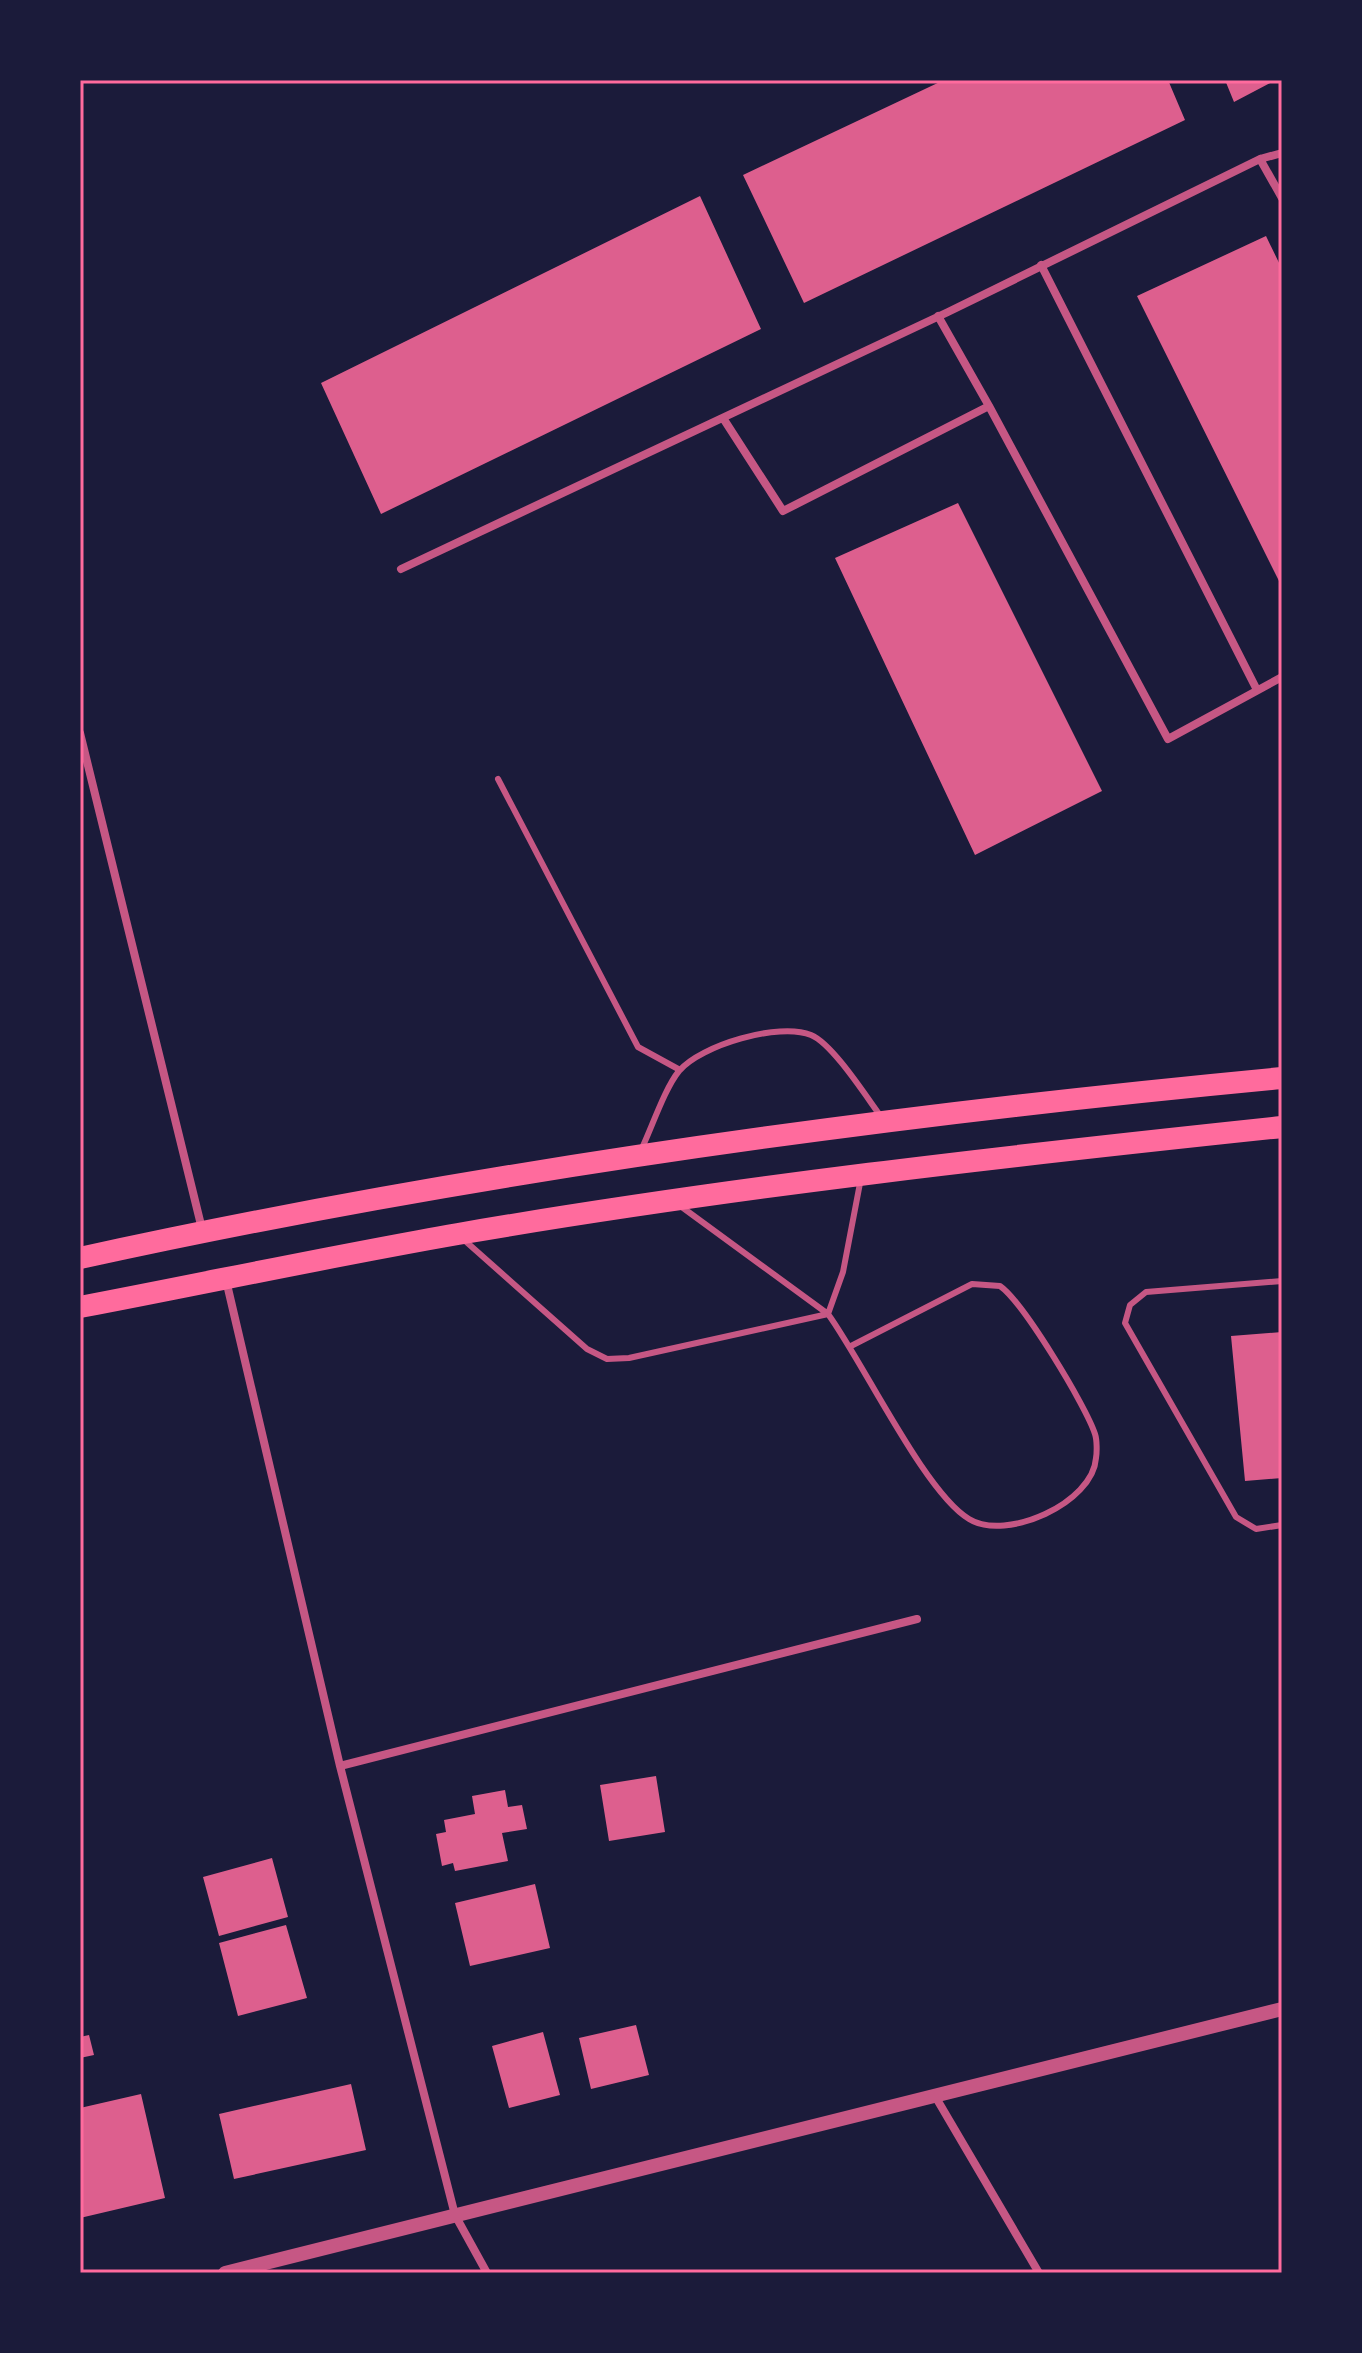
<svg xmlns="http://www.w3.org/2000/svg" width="1362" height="2353" viewBox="0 0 1362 2353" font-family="'Space Grotesk',sans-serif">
<rect width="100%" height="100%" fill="#1b1b3a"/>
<path fill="#dd5f8e" d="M944 80H1168L1185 120 804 303 743 175Z
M1225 80H1276L1234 102Z
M700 196 761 329 381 514 321 383Z
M1266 236 1282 269V587L1137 296Z
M958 503 1102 791 975 855 835 558Z
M1282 1332V1478L1245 1481 1231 1336Z
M656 1776 665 1832 609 1841 600 1785Z
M505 1790 508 1807 522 1805 527 1829 502 1833 508 1861 455 1871 453 1863 442 1866 436 1834 446 1832 444 1820 475 1814 472 1796Z
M272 1858 288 1917 219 1936 203 1877Z
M535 1884 550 1948 470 1966 455 1903Z
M286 1925 307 1998 238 2016 219 1943Z
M636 2025 649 2075 591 2089 579 2038Z
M543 2032 560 2095 509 2108 492 2046Z
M89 2035 94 2055 80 2058V2037Z
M351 2084 366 2150 234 2179 219 2114Z
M141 2094 165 2198 80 2218V2108Z"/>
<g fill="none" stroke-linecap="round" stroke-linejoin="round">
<path stroke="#c65784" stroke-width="6" d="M498 779 638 1047 680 1070
M642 1148C652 1127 665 1088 679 1071 701 1045 779 1022 811 1035 833 1044 867 1098 882 1118
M679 1205 828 1314 843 1272 861 1178
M463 1239 587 1349 607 1359 629 1358 828 1314C863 1362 925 1493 969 1519 1006 1542 1093 1503 1096 1458 1097 1452 1097 1440 1095 1434 1086 1406 1023 1302 1000 1286L972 1284 851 1346
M1282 1281 1146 1292 1130 1305 1125 1323 1236 1517 1256 1529 1282 1525"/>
<path stroke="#c65784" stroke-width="8" d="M1260 159 1282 198
M1041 265 1257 690
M938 316 989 406
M723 418 783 511 989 406 1168 739 1282 677
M401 569 948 312 1260 159 1282 153
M80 733 202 1229
M226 1280 340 1766 455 2215 487 2273
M340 1766 917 1619
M935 2096 1039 2273"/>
<path stroke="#c65784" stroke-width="14" d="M225 2273 1282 2009"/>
<path stroke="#ff6b9d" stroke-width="22" d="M80 1258C476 1171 879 1116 1282 1078
M80 1307C206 1283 332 1256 458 1234 731 1187 1007 1156 1282 1127"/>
</g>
<rect width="1362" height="2353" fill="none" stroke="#1b1b3a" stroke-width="164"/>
<rect x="82" y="82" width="1198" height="2189" fill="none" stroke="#ff6b9d" stroke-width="3"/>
</svg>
